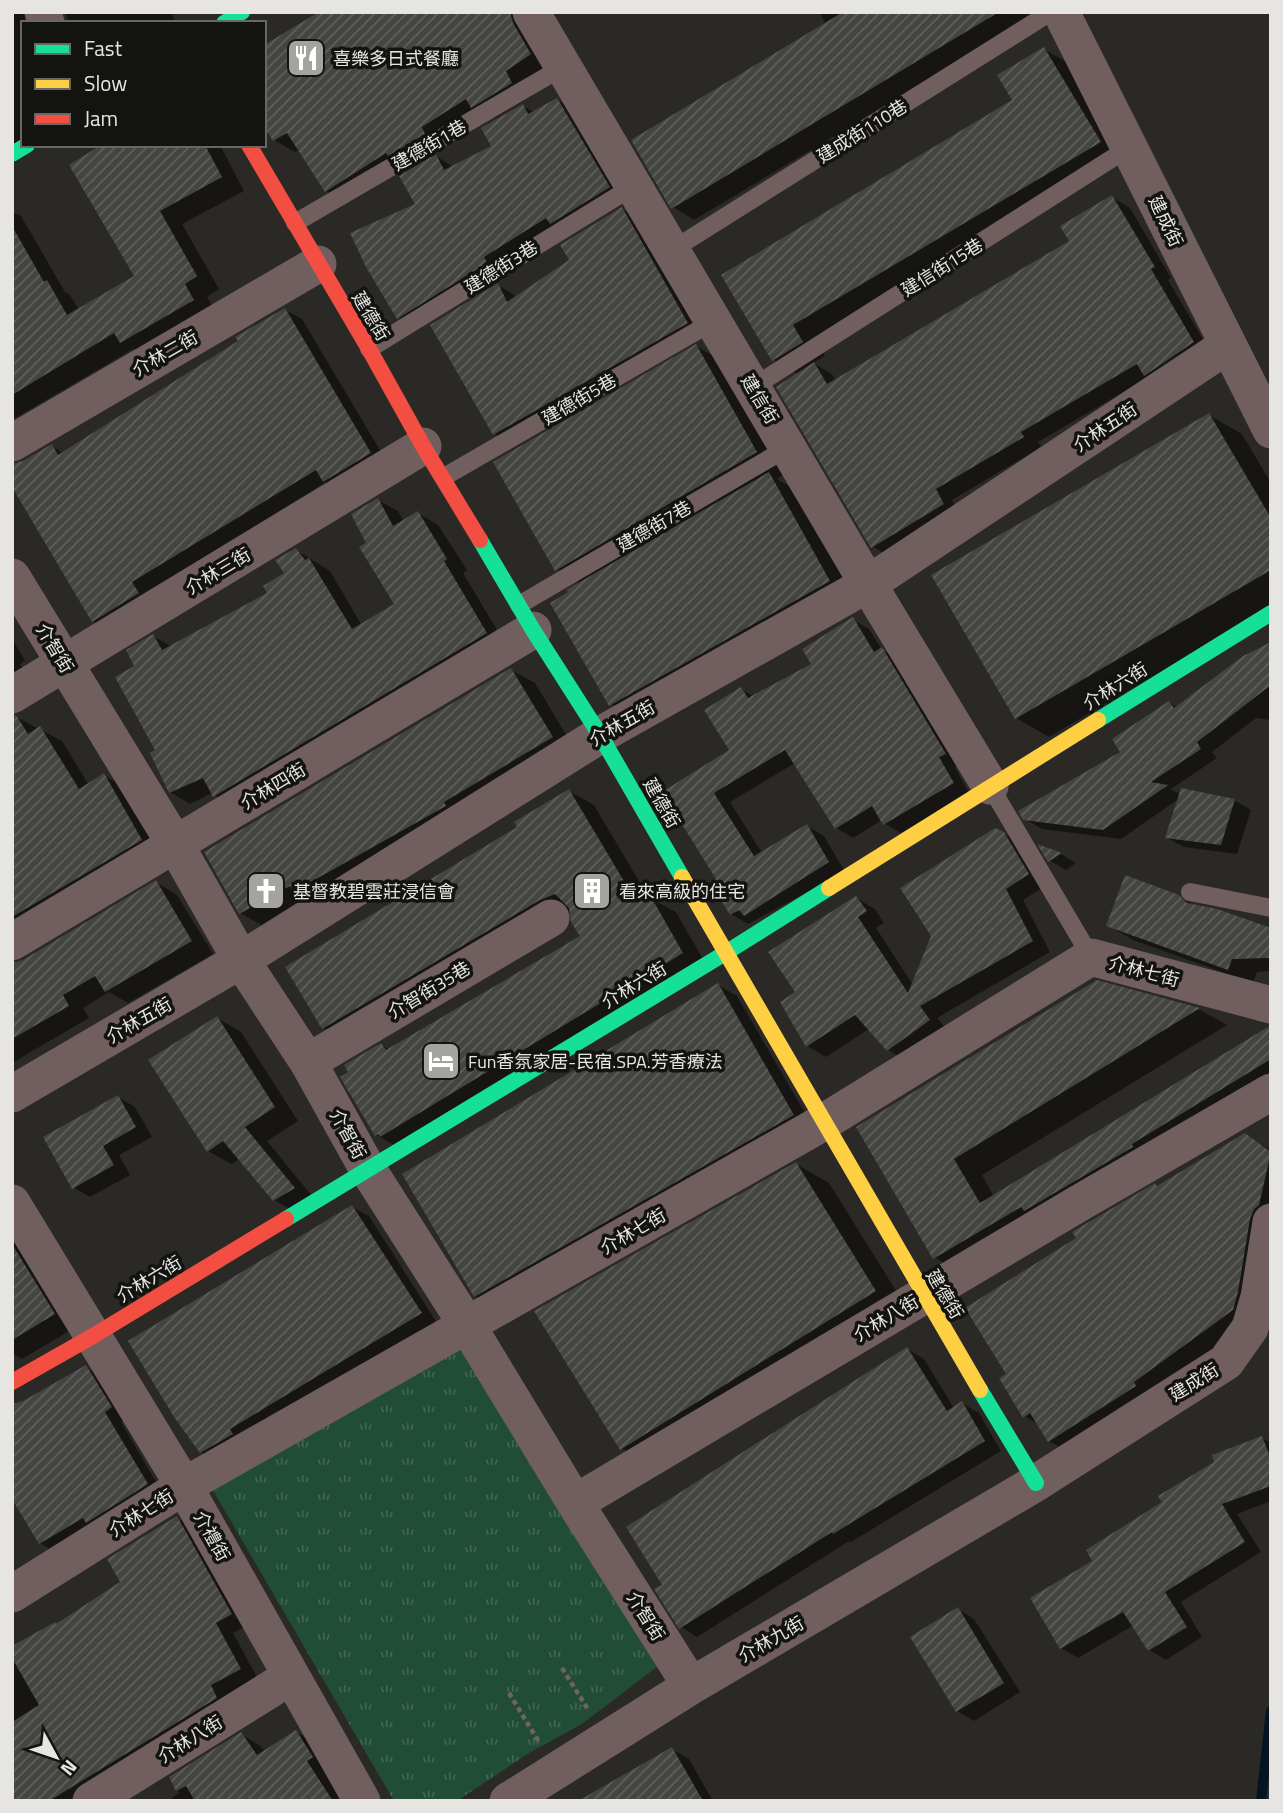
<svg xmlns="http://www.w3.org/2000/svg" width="1283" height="1813" viewBox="0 0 1283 1813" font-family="'Titillium Web','Noto Sans TC',sans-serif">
<defs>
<pattern id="park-tufts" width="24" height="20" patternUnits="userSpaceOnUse" patternTransform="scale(1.75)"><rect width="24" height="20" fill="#214c36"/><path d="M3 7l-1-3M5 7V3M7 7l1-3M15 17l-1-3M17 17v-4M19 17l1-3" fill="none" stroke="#416653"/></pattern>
<pattern id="building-hatch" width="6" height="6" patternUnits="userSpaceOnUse" patternTransform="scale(1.75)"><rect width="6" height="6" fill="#444443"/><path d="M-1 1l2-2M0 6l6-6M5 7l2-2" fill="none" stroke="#5f5f5e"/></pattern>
</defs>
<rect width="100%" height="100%" fill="#2a2926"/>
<path fill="url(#park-tufts)" d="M462 1341 662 1663 582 1724 529 1753 457 1801H394L211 1487Z"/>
<path fill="#0007" d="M12 12H45L42 23H23V144L12 155Z
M66 12H171L176 23H68Z
M322 12H535L551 66 526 83 532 96 493 119 483 113 442 139 446 146 410 167 407 165 347 203 326 191 300 150 295 152 274 140Z
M819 12H1042L694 220 673 207 826 24Z
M1044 49 1068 63 1123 156 815 339 825 356 813 363 832 374 836 381 1071 241 1112 197 1130 208 1171 278 1168 280 1211 353 1149 377 1038 442 1041 447 952 500 961 515 890 557 872 546 798 374 774 360 723 275 1014 100Z
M557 100 574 109 625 197 414 327 398 317 417 205 436 156 453 167 494 146 523 106 534 112Z
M108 145H220L244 191 182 224 219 289 207 297 216 313 144 355 133 349 12 420V212L21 216 65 292 70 295 79 310 136 276Z
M622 209 641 220 706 334 514 445 495 434 432 326 498 285 517 297 571 261Z
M285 310 302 319 387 462 341 491 326 482 148 592 109 631 93 621 23 463 52 446 63 453 241 342Z
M696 346 729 365 789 471 777 479 801 493 862 600 644 723 611 704 581 584 557 569Z
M1209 415 1242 434 1271 483V607L1049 737 1016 718Z
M378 500 398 511 404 522 418 513 438 525 467 570 463 573 506 645 234 808 212 793 190 804 170 792 137 667 153 636 172 647 270 593 287 574 296 550 330 571 362 626 397 605 368 543Z
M853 620 869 629 882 650 899 659 962 764 955 767 969 793 901 833 885 824 882 820 853 838 836 828 795 763 730 802 762 853 807 826 824 836 845 872 748 924 731 914 719 879 665 792 731 751 741 689 754 697 813 665Z
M12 638 25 661 20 664 32 683 12 707Z
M1271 644V720L1256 718 1212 752 1217 758 1171 789 1181 795 1234 800 1251 810 1237 854 1184 847 1167 838 1180 798 1121 839 1042 829 1025 819 1123 752 1170 703 1178 708Z
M511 670 535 683 576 751 265 927 240 913Z
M12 709 14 716 62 741 89 785 104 775 126 788 163 851 12 954Z
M569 791 594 805 649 898 676 912 708 968 401 1149 376 1135 381 1045 390 1050 582 937 572 911 349 1042 324 1028 520 828Z
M1003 833 1023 845 1047 885 1023 900 1050 952 937 1018 948 1031 907 1061 888 1050 869 1029 826 1057 807 1046 797 993 856 898 875 909 884 923 876 928 913 985Z
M1041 847 1061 854 1076 863 1066 870 1049 860Z
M156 882 177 895 213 954 128 1003 109 992 83 1008 89 1018 12 1063V956L14 964 23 962Z
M1178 897 1195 906 1271 930V971L1257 972 1253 983 1133 940 1109 926Z
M1097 982 1200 1010 1227 1025 982 1175 994 1197 1271 1032V1093L963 1274 934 1257 859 1127Z
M718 985 737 996 812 1125 494 1306 475 1296Z
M217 1018 241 1032 298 1121 267 1141 317 1202 298 1213 274 1200 240 1159 231 1164 208 1151Z
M118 1097 135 1107 152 1137 119 1155 130 1175 90 1197 73 1187Z
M1245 1135 1271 1150V1259L1258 1324 1074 1455 1049 1441 1039 1425 1024 1416 1009 1374 1158 1187Z
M796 1164 829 1183 908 1310 654 1467 621 1448Z
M352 1207 369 1216 437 1323 218 1461 201 1452Z
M12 1227 76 1327 22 1359 15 1355 12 1357Z
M907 1349 924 1359 954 1408 962 1403 979 1413 1001 1451 851 1542 849 1541 697 1637 681 1627 664 1585Z
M86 1367 103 1377 127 1417 121 1422 163 1494 57 1553 40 1543 12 1495V1404L23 1403Z
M1262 1438 1271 1443V1501L1237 1514 1261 1552 1181 1602 1202 1637 1166 1660 1149 1650 1134 1625 1078 1658 1061 1648 1095 1562 1164 1503Z
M177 1518 195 1528 249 1624 233 1633 258 1679 83 1801H12V1648L57 1625 122 1583Z
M958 1609 974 1619 1020 1692 974 1721 957 1711Z
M296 1732 315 1743 344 1801H168L179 1793 171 1778 241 1734 260 1746 265 1752Z
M672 1749 689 1759 713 1801H582Z"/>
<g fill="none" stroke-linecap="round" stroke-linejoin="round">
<path stroke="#041422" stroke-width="10" d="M1261 1801 1271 1711"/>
</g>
<path fill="url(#building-hatch)" d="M319 12H510L513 23 531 54 506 71 512 83 471 108 466 99 422 127 425 134 388 156 386 153 325 192 287 133 273 141 264 127V45Z
M843 12H999L671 209 631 140Z
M1044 47 1101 142 793 325 803 342 772 361 721 275 1012 100 997 75Z
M557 98 610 187 550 224 546 218 484 257 487 263 397 319 366 267 350 233 415 204 399 176 436 154 444 170 491 146 481 128 523 104 528 114Z
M101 145H205L222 177 160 211 197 276 185 284 194 300 120 343 114 333 12 395V226L44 282 47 280 67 315 134 276 69 165Z
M1112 195 1155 267 1151 269 1194 342 1144 376 1137 364 1021 432 1024 437 936 489 944 504 871 548 776 387 814 362 827 384 1069 241 1060 226Z
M622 207 688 323 493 435 430 325 498 283 507 302 569 260 560 245Z
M285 308 371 453 323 482 316 470 132 582 139 593 92 622 12 487V464L23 461 52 444 58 455 238 341 235 337Z
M696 344 757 452 555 571 493 462Z
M1209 413 1271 518V570L1015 719 931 575Z
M769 472 830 581 609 706 550 603 568 592 566 590Z
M378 498 393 526 418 511 447 559 444 561 487 633 213 797 203 778 169 793 150 753 155 750 115 677 134 666 126 650 153 634 162 650 267 593 263 586 284 573 275 560 296 548 305 560 309 558 352 629 394 604 359 547 366 543 351 514Z
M853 617 874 652 882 647 946 754 939 757 954 783 883 825 872 806 835 829 785 750 714 793 754 856 807 824 829 862 744 916 739 910 730 915 710 882 716 879 662 792 729 750 704 710 741 687 748 698 811 664 802 649Z
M1271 642V685L1197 742 1201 749 1151 782 1168 785 1103 830 1023 820 1018 811 1120 752 1112 739 1169 701 1174 708 1243 656Z
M511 668 553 737 444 802 446 806 293 892 290 886 239 914 204 852Z
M16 715 28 734 40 726 79 789 104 773 142 840 12 917V716Z
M1181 788 1235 799 1221 845 1165 838Z
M569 789 637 903 650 895 683 953 380 1137 378 1134 375 1136 340 1077 348 1072 344 1065 381 1043 386 1050 580 936 571 922 569 908 555 894 540 900 322 1029 285 967 517 827 514 822Z
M995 828 1004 832 1029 874 1006 889 1033 941 920 1006 930 1020 887 1051 855 1015 806 1047 780 1002 795 992 768 952 856 896 867 911 858 917 908 993 931 936 900 888Z
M1037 844 1062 853 1048 862Z
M1125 875 1179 895 1187 903 1217 909 1271 928V958L1232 959 1228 970 1106 926Z
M156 880 192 941 105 992 95 976 63 995 69 1006 12 1039V963L23 960Z
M1097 980 1200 1008 954 1159 980 1203 1271 1025V1059L1132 1144 1133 1147 1024 1211 1021 1207 933 1259 856 1127Z
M718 983 794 1115 474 1297 402 1174Z
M217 1016 275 1107 245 1127 295 1188 273 1201 223 1141 207 1152 148 1060Z
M118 1095 136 1127 103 1146 114 1165 72 1189 43 1137Z
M1245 1133 1271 1152 1259 1205 1254 1209 1250 1219 1238 1292 1233 1310 1134 1382 1136 1386 1048 1442 1030 1413 1023 1418 999 1378 1006 1374 965 1308 1076 1238 1072 1232 1155 1183 1157 1186Z
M796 1162 876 1291 620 1450 534 1311Z
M352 1205 422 1313 230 1429 233 1434 200 1453 174 1417 128 1341Z
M12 1244 55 1314 12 1340Z
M907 1347 947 1411 962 1401 985 1441 833 1534 832 1532 679 1629 654 1589 662 1585 626 1527Z
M86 1365 112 1407 105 1412 148 1484 86 1523 83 1518 39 1544 12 1499V1404L23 1401Z
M1262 1436 1271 1459V1486L1222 1504 1245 1542 1165 1592 1187 1627 1148 1651 1123 1612 1060 1649 1030 1598 1092 1561 1086 1550 1162 1502 1158 1496 1214 1462 1212 1455Z
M177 1516 232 1614 216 1623 241 1669 211 1685 217 1698 49 1801H12V1722L39 1705 12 1658V1646L55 1622 56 1624 120 1582 107 1559Z
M958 1607 1004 1683 956 1712 910 1637Z
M296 1730 313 1757 307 1761 333 1801H195L186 1786 176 1791 169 1777 241 1732 257 1755Z
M672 1747 703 1801H578Z"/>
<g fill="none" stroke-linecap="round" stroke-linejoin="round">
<path stroke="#6e6462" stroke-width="4.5" stroke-dasharray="5 3.5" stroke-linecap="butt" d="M562 1668 589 1711
M509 1693 539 1742"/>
<path stroke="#705f5e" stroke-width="18" d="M295 223 563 67
M672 250 1051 12
M369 349 634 186
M753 387 1130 147
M444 477 714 321
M519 605 789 447
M990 786 1091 957
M1190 892 1271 908"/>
<path stroke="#705f5e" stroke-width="37" d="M43 12 46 23
M531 12 868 584 990 786
M1061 12 1271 430
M12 443 318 264
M12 577 175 844 241 960 308 1062 367 1168 467 1325 575 1503 691 1686
M12 695 423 446
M12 942 533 630
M308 1062 551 918
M12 1094 241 960 600 735 868 584 1228 345
M12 1203 184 1486 362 1801
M575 1503 1076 1205 1271 1092
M12 1594 184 1486 824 1122 1091 957 1271 1005
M91 1801 290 1677
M508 1801 691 1686 1036 1483 1226 1362 1250 1328 1259 1297 1271 1222"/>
<path stroke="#16e098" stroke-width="16" d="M224 23 242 12
M12 154 27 145
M480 540 533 630 600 735 682 877
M1098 720 1271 613
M286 1219 727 952 829 888
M980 1390 1036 1483"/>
<path stroke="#ffcf43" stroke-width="16" d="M682 877 980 1390
M829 888 1098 720"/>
<path stroke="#f24e42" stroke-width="16" d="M249 145 369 349 423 446 480 540
M12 1382 93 1336 286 1219"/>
</g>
<defs>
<symbol id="restaurant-square" viewBox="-11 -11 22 22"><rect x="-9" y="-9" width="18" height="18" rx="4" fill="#a4a3a0" stroke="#131310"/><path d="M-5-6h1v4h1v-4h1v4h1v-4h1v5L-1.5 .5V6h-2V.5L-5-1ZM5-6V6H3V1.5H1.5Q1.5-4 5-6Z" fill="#fff"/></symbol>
<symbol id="church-square" viewBox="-11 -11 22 22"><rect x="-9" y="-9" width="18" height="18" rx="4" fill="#a4a3a0" stroke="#131310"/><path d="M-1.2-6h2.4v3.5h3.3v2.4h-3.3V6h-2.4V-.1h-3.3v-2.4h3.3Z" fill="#fff"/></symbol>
<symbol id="building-square" viewBox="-11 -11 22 22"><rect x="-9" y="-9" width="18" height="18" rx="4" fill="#a4a3a0" stroke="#131310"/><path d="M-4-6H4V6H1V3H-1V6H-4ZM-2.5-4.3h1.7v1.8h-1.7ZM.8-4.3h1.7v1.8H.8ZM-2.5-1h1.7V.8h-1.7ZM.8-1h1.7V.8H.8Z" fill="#fff"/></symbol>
<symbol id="hotel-square" viewBox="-11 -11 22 22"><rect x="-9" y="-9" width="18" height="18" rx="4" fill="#a4a3a0" stroke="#131310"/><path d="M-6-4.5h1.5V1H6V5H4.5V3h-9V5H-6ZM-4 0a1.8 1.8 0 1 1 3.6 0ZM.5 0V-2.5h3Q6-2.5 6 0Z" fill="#fff"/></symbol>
</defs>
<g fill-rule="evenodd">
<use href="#restaurant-square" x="284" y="36" width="44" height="44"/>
<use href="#church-square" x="244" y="869" width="44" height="44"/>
<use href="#building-square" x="570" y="869" width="44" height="44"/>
<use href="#hotel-square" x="419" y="1039" width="44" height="44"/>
</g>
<g text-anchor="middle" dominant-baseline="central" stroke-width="7" stroke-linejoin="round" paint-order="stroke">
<g font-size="18" fill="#e6e5e2" stroke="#131310" text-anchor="start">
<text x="333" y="58">喜樂多日式餐廳</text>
<text x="293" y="891">基督教碧雲莊浸信會</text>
<text x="619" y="891">看來高級的住宅</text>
<text x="468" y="1061">Fun香氛家居-民宿.SPA.芳香療法</text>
</g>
<g font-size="18" fill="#e6e5e2" stroke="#131310">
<text transform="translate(862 131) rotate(-32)">建成街110巷</text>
<text transform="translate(429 145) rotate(-30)">建德街1巷</text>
<text transform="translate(1166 221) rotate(64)">建成街</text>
<text transform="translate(501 267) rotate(-32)">建德街3巷</text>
<text transform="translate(942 267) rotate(-32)">建信街15巷</text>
<text transform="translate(371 316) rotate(59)">建德街</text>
<text transform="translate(165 353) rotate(-30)">介林二街</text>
<text transform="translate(579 399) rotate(-30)">建德街5巷</text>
<text transform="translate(760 399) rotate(59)">建信街</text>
<text transform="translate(1105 427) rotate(-34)">介林五街</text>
<text transform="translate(654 526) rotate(-30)">建德街7巷</text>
<text transform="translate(218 571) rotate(-31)">介林三街</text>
<text transform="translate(55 648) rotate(59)">介智街</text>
<text transform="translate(1115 686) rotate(-32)">介林六街</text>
<text transform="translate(622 723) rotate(-30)">介林五街</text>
<text transform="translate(273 786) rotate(-31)">介林四街</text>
<text transform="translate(662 803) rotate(60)">建德街</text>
<text transform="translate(1144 971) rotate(15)">介林七街</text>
<text transform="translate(634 985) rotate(-31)">介林六街</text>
<text transform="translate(429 990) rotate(-31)">介智街35巷</text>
<text transform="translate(139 1020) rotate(-30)">介林五街</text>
<text transform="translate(348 1134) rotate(61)">介智街</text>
<text transform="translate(633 1231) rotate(-30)">介林七街</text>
<text transform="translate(149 1279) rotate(-31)">介林六街</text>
<text transform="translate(945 1294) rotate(59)">建德街</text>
<text transform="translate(886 1318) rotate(-31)">介林八街</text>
<text transform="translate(1194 1382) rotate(-32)">建成街</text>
<text transform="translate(141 1513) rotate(-32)">介林七街</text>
<text transform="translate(212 1536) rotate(61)">介禮街</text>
<text transform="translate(646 1616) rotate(58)">介智街</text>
<text transform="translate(771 1639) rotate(-30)">介林九街</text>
<text transform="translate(190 1739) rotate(-32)">介林八街</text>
</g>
</g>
<rect width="1283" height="1813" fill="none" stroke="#e6e5e2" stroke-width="28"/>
<rect x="21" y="21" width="245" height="126" fill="#131310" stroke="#676764" stroke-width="2"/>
<rect x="35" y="44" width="35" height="10" fill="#16e098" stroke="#676764" stroke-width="2"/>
<text x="84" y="56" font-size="21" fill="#e6e5e2">Fast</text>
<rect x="35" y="79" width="35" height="10" fill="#ffcf43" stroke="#676764" stroke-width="2"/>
<text x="84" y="91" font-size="21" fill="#e6e5e2">Slow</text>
<rect x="35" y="114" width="35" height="10" fill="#f24e42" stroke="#676764" stroke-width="2"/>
<text x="84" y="126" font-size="21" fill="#e6e5e2">Jam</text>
<g transform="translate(56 1757) rotate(130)" stroke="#131310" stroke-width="5" paint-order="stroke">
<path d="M0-5L12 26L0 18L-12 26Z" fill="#e6e5e2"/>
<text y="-10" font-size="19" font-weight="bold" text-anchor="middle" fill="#e6e5e2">N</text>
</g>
</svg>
